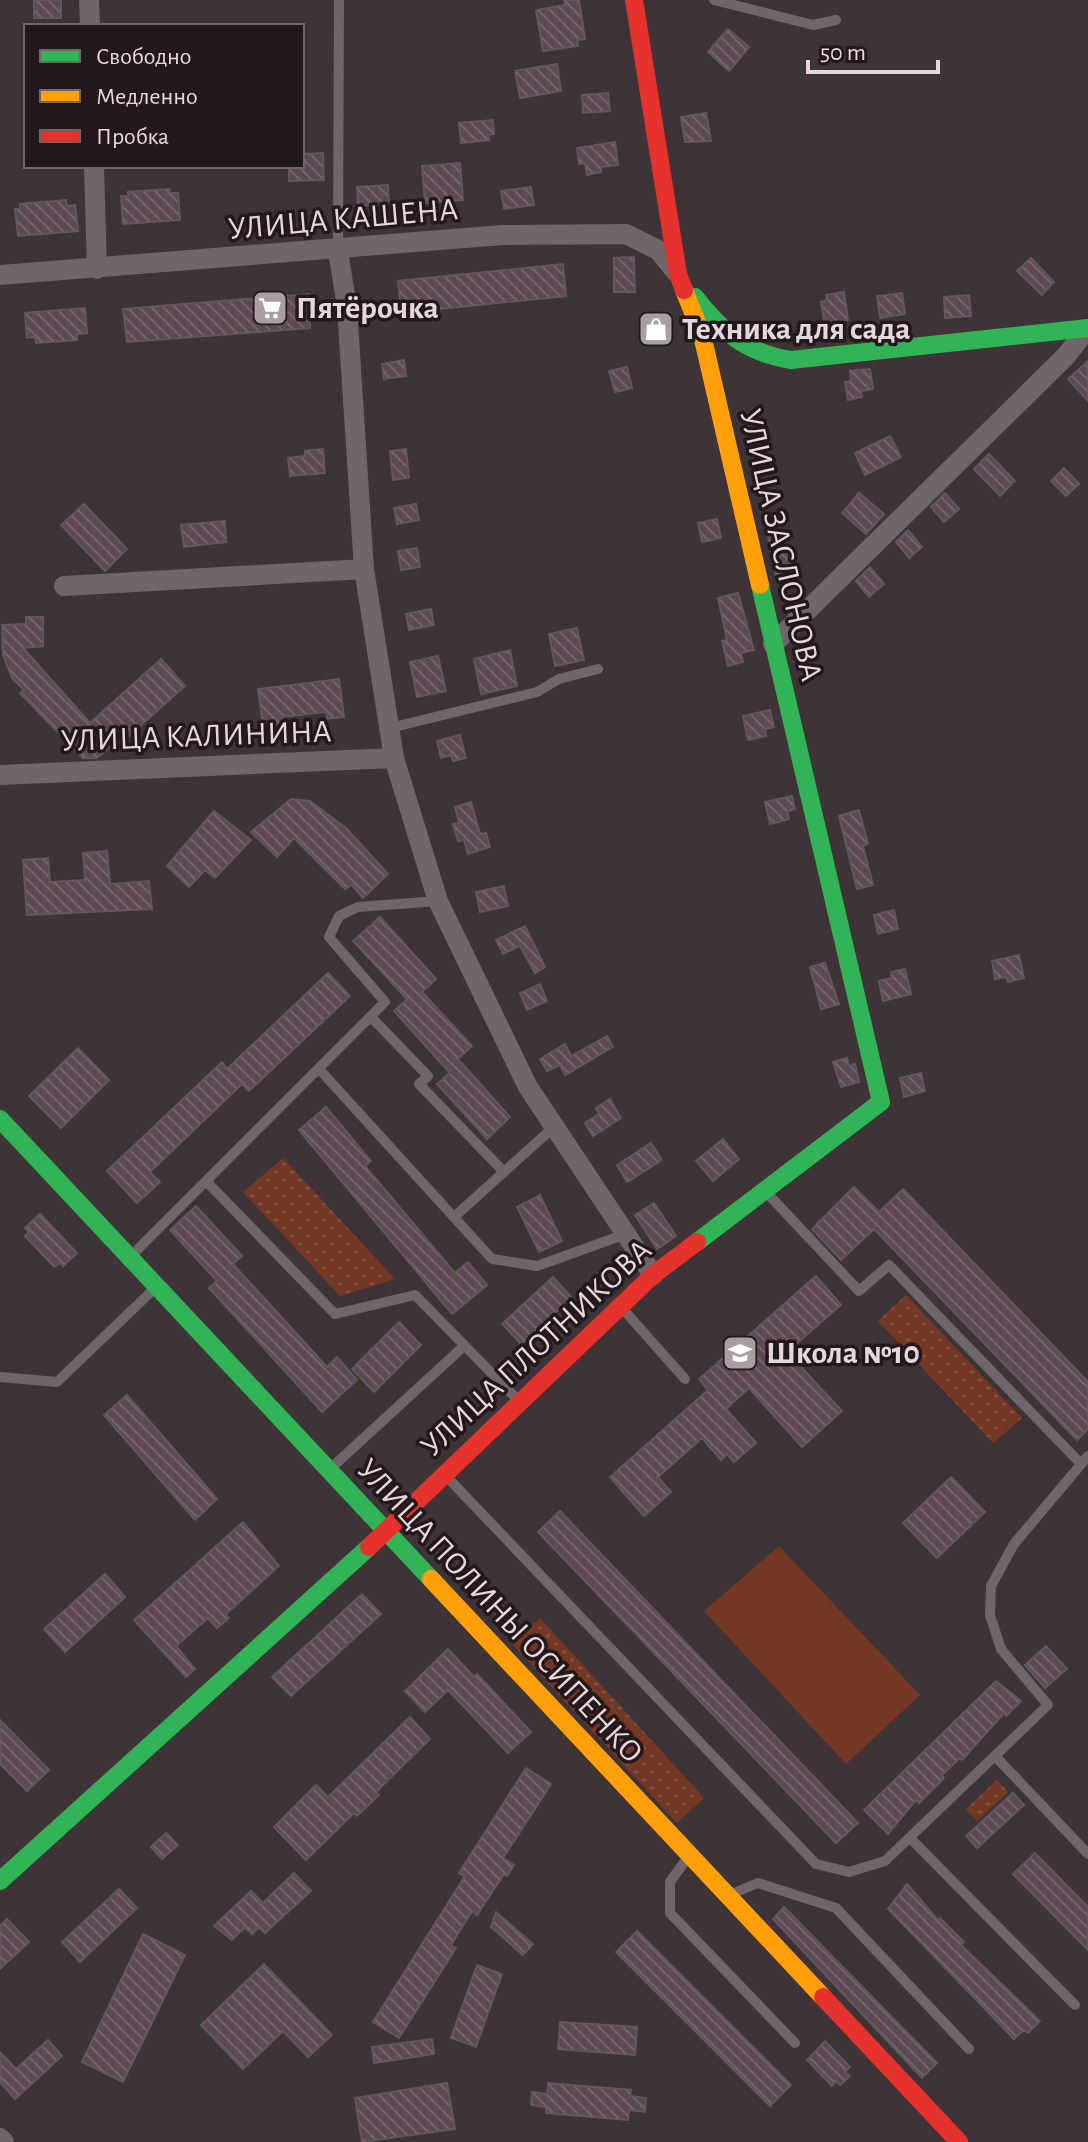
<svg xmlns="http://www.w3.org/2000/svg" width="1088" height="2142" viewBox="0 0 1088 2142" font-family="'Alegreya Sans',sans-serif">
<defs>
<pattern id="park-dots" width="8" height="8" patternUnits="userSpaceOnUse" patternTransform="scale(2)"><rect width="8" height="8" fill="#733824"/><path d="M2 2h.1M6 6h.1" fill="none" stroke="#875443" stroke-width="1.8" stroke-linecap="round"/></pattern>
<pattern id="building-back-hatch" width="6" height="6" patternUnits="userSpaceOnUse" patternTransform="scale(2)"><rect width="6" height="6" fill="#5c4954"/><path d="M-1 5l2 2M0 0l6 6M5-1l2 2" fill="none" stroke="#73626c"/></pattern>
</defs>
<rect width="100%" height="100%" fill="#3e3336"/>
<path fill="#733824" d="M779 1546 920 1695 846 1764 704 1611Z"/>
<path fill="url(#park-dots)" d="M283 1158 395 1279 340 1296 243 1192Z
M906 1295 1022 1418 993 1443 878 1321Z
M540 1618 704 1798 677 1823 512 1644Z
M997 1780 1008 1792 977 1821 966 1809Z"/>
<path fill="url(#building-back-hatch)" stroke="#61585b" stroke-width="2" d="M34 0H61V18H34Z
M564 0H579L585 39 577 40 578 46 543 51 536 10 565 5Z
M728 29 749 47 729 71 708 52Z
M557 64 561 91 520 98 515 71Z
M608 93 610 111 583 113 582 95Z
M706 113 711 141 685 142 681 117Z
M493 120 494 134 488 135 489 140 461 143 459 123Z
M615 142 618 165 601 167V172L587 175 585 163 579 164 577 148Z
M323 153 324 180 289 181V166H302V154Z
M460 163 463 200 425 203 422 166Z
M388 185 389 204 358 206 357 187Z
M531 187 534 205 504 209 501 191Z
M169 189 170 193H178L180 220 123 224 121 196H128V192Z
M66 200 67 206 75 205 78 231 18 236 15 209H20V204Z
M634 257 635 292H614V258Z
M1031 258 1054 282 1042 295 1017 271Z
M563 264 566 296 401 313 398 281Z
M844 292 848 320 842 321 843 329 826 332 821 302 827 300 826 295Z
M902 293 905 314 880 318 877 296Z
M309 294 310 328 127 342 123 309Z
M969 295 971 316 945 318 944 297Z
M85 308 87 333 77 334V340L36 343 35 337 27 338 25 313Z
M663 313 667 343 648 345 644 316Z
M404 360 406 376 384 379 382 364Z
M1088 361V401L1068 379Z
M627 367 632 388 615 392 609 371Z
M870 369 873 389 861 391 862 397 848 400 845 382 851 381 850 371Z
M890 436 901 457 865 475 855 453Z
M323 449 325 473 290 476 288 458 305 456V451Z
M406 449 409 478 393 480 390 451Z
M989 454 1015 481 1000 496 974 469Z
M1064 468 1079 484 1066 496 1051 481Z
M859 493 884 514 866 534 842 513Z
M945 493 959 509 944 522 931 507Z
M84 504 127 549 105 571 61 525Z
M416 504 419 520 397 524 394 508Z
M717 519 721 538 702 542 698 523Z
M225 521 226 542 184 547 181 525Z
M908 530 922 547 909 558 896 542Z
M784 533 794 577 777 581 768 537Z
M417 548 420 567 401 570 398 551Z
M870 567 884 584 869 597 856 581Z
M738 593 754 650 741 653 743 662 728 666 722 641 727 640 718 598Z
M431 609 434 625 409 630 406 614Z
M26 617H43V646L23 648 90 723 161 659 185 686 113 750 110 747 97 758H83L20 693 24 690 12 678 3 655 2 625 26 624Z
M577 628 584 660 555 666 549 634Z
M510 650 517 686 481 694 474 659Z
M438 656 446 691 417 697 410 662Z
M339 679 344 717 327 719 326 712 282 717 283 724 263 726 258 689Z
M770 710 774 727 765 729 766 736 748 740 743 716Z
M460 735 466 758 453 761 451 755 441 758 437 741Z
M792 796 795 809 787 811 789 819 770 824 765 802Z
M291 799 310 801 347 829 388 874 363 898 352 885 345 889 294 838 277 857 251 832Z
M471 802 480 834 486 833 490 847 468 854 464 840 458 841 453 824 459 823 455 807Z
M859 810 868 844 863 846 873 885 857 889 839 816Z
M214 811 251 840 215 878 205 870 189 887 167 866Z
M107 851 110 884 149 881 152 909 27 915 23 860 48 858 50 882 85 880 83 853Z
M504 886 508 906 480 912 476 892Z
M894 910 898 929 878 934 874 915Z
M380 917 436 979 422 992 472 1046 458 1059 510 1117 487 1139 437 1084 450 1073 394 1011 407 999 353 941Z
M525 926 545 967 535 973 520 946 503 954 496 940Z
M1019 955 1024 978 1008 982 1006 977 995 979 992 961Z
M825 963 839 1004 821 1009 810 967Z
M905 969 911 994 883 1001 879 981 892 978 891 972Z
M328 973 350 996 249 1091 242 1084 150 1172 160 1182 137 1203 107 1171 222 1062 227 1069Z
M540 984 547 1001 527 1010 520 993Z
M607 1036 613 1047 565 1075 560 1065 547 1071 540 1059 565 1044 571 1056Z
M78 1048 109 1080 61 1128 29 1096Z
M847 1058 849 1066 855 1064 859 1082 841 1087 833 1062Z
M921 1073 925 1091 904 1097 900 1078Z
M610 1099 621 1118 593 1136 585 1123 599 1114 596 1108Z
M326 1107 371 1161 365 1166 455 1273 468 1262 487 1285 452 1314 299 1130Z
M723 1139 739 1159 713 1181 696 1161Z
M651 1143 662 1160 627 1182 617 1165Z
M854 1187 879 1212 903 1189 1088 1382V1429L1077 1440 874 1229 841 1260 812 1229Z
M540 1195 562 1241 539 1252 517 1207Z
M654 1203 676 1236 657 1249 635 1215Z
M196 1206 242 1256 233 1264 327 1367 337 1357 357 1380 322 1412 209 1288 217 1281 170 1230Z
M40 1214 77 1253 63 1266 60 1263 54 1267 25 1236 29 1232 25 1228Z
M816 1276 841 1305 787 1352 842 1411 802 1447 749 1388 726 1409 756 1443 734 1462 727 1454 721 1460 702 1438 658 1477 671 1492 644 1516 610 1477 708 1390 699 1379Z
M553 1277 572 1298 521 1344 502 1324Z
M399 1322 421 1345 374 1392 352 1369Z
M127 1395 217 1499 195 1520 104 1415Z
M951 1477 985 1512 937 1558 903 1523Z
M560 1511 858 1823 836 1843 538 1532Z
M243 1522 279 1566 226 1614 229 1618 217 1628 208 1618 176 1646 195 1669 186 1677 134 1620Z
M105 1574 125 1597 65 1652 44 1629Z
M362 1594 381 1614 291 1696 272 1677Z
M1046 1646 1067 1669 1045 1688 1025 1665Z
M448 1649 474 1677 477 1674 531 1732 508 1753 448 1690 425 1712 405 1691Z
M996 1681 1021 1701 1006 1716 1004 1713 962 1760 960 1758 942 1775 944 1778 919 1803 916 1800 888 1834 864 1810Z
M410 1717 430 1739 376 1792 379 1795 357 1816 354 1813 306 1860 274 1827 316 1785 328 1797Z
M0 1720 49 1770 27 1791 0 1764Z
M526 1768 551 1784 503 1858 514 1865 507 1876 504 1874 477 1915 472 1911 451 1945 456 1948 399 2038 373 2022 465 1876 459 1873Z
M1013 1793 1024 1805 977 1848 966 1836Z
M166 1833 178 1845 162 1859 151 1847Z
M1035 1853 1088 1907V1950L1013 1874Z
M294 1873 311 1891 265 1933 259 1927 252 1934 245 1927 232 1940 214 1926 251 1891 263 1903Z
M907 1884 938 1920 940 1918 964 1942 961 1945 1040 2021 1028 2033 1024 2030 1014 2039 888 1909Z
M119 1889 137 1908 80 1962 62 1942Z
M784 1907 937 2063 922 2078 773 1919Z
M496 1912 533 1944 523 1955 491 1927Z
M7 1919 29 1942 0 1969V1926Z
M637 1931 791 2085 770 2106 616 1952Z
M143 1934 185 1955 123 2082 82 2062Z
M264 1964 332 2035 308 2057 283 2031 243 2069 201 2025Z
M477 1965 502 1974 476 2047 451 2038Z
M560 2022 637 2027 635 2055 558 2049Z
M432 2039 434 2054 374 2063 372 2047Z
M48 2040 62 2056 15 2099 0 2082V2052L16 2069Z
M825 2041 850 2067 845 2072 850 2076 840 2085 836 2081 832 2086 807 2060Z
M447 2083 455 2129 362 2142 355 2098Z
M548 2083 631 2090 630 2096 646 2098 645 2112 629 2110 628 2120 546 2113V2107L531 2105 532 2092 547 2094Z"/>
<g fill="none" stroke-linecap="round" stroke-linejoin="round">
<path stroke="#6e6668" stroke-width="10" d="M714 0 813 25 836 20
M338 250 339 0
M390 728 537 692 559 679 598 669
M371 1017 428 1076 419 1084 504 1172
M319 1069 492 1259 537 1266 626 1234
M206 1181 335 1314 415 1295 518 1400
M767 1193 859 1291 889 1265 1081 1464
M454 1217 555 1126
M131 1256 385 1002 329 937 339 916 358 907 438 901
M622 1308 685 1379
M0 1377 57 1382 155 1288
M330 1469 464 1346
M446 1476 816 1864 849 1872 885 1861 1048 1705 1001 1649 990 1615 991 1586 1014 1544 1088 1456
M996 1757 1088 1854
M911 1839 1075 2005
M688 1857 670 1882V1913L795 2043
M729 1895 758 1883 836 1908 969 2049"/>
<path stroke="#6e6668" stroke-width="20" d="M89 0 90 26
M94 166 97 269
M338 251 347 307 364 569 394 758 438 901 528 1087 653 1275
M0 275 503 235 626 234 658 250 676 272
M64 586 364 569
M773 644 1066 356 1087 329
M0 775 394 758
M0 2138 4 2142"/>
<path stroke="#30b455" stroke-width="18" d="M695 297C722 332 747 353 791 360L1088 328
M0 1119 431 1579
M697 1242 881 1102 760 585
M0 1881 369 1547"/>
<path stroke="#ff9f0a" stroke-width="18" d="M684 290 702 335 760 585
M431 1579 823 1997"/>
<path stroke="#e5322d" stroke-width="18" d="M634 0 678 274 684 290
M369 1547 653 1275 697 1242
M823 1997 959 2142"/>
</g>
<defs>
<symbol id="supermarket-square" viewBox="-11 -11 22 22"><rect x="-9" y="-9" width="18" height="18" rx="4" fill="#ab9ea1" stroke="#23191c"/><path d="M-6-5.5h2.5l.6 2H6L4.5 2H-2.5L-4.4-4H-6ZM-1.5 3.2a1.3 1.3 0 1 0 .1 0ZM3 3.2a1.3 1.3 0 1 0 .1 0Z" fill="#fff"/></symbol>
<symbol id="shop-square" viewBox="-11 -11 22 22"><rect x="-9" y="-9" width="18" height="18" rx="4" fill="#ab9ea1" stroke="#23191c"/><path d="M-5-2.5h2.3a2.7 3.5 0 0 1 5.4 0H5L5.5 6h-11ZM-1.5-2.5h3a1.5 2.3 0 0 0-3 0Z" fill="#fff"/></symbol>
<symbol id="school-square" viewBox="-11 -11 22 22"><rect x="-9" y="-9" width="18" height="18" rx="4" fill="#ab9ea1" stroke="#23191c"/><path d="M0-5L7-2L0 1L-7-2ZM-4 1L0 2.5L4 1V4Q0 6-4 4Z" fill="#fff"/></symbol>
</defs>
<g fill-rule="evenodd">
<use href="#supermarket-square" x="250" y="288" width="40" height="40"/>
<use href="#shop-square" x="636" y="309" width="40" height="40"/>
<use href="#school-square" x="720" y="1333" width="40" height="40"/>
</g>
<g text-anchor="middle" dominant-baseline="central" stroke-width="7" stroke-linejoin="round" paint-order="stroke">
<g font-size="32" fill="#e5d7da" stroke="#23191c">
<text transform="translate(343 219) rotate(-5)">УЛИЦА КАШЕНА</text>
<text transform="translate(781 545) rotate(77)">УЛИЦА ЗАСЛОНОВА</text>
<text transform="translate(196 736) rotate(-2)">УЛИЦА КАЛИНИНА</text>
<text transform="translate(536 1348) rotate(-43)">УЛИЦА ПЛОТНИКОВА</text>
<text transform="translate(500 1611) rotate(47)">УЛИЦА ПОЛИНЫ ОСИПЕНКО</text>
</g>
<g font-size="32" font-weight="bold" fill="#e5d7da" stroke="#23191c" text-anchor="start">
<text x="296" y="308">Пятёрочка</text>
<text x="682" y="329">Техника для сада</text>
<text x="766" y="1353">Школа №10</text>
</g>
</g>
<rect x="24" y="24" width="280" height="144" fill="#23191c" stroke="#716568" stroke-width="2"/>
<rect x="40" y="50" width="40" height="12" fill="#30b455" stroke="#716568" stroke-width="2"/>
<text x="96" y="64" font-size="24" fill="#e5d7da">Свободно</text>
<rect x="40" y="90" width="40" height="12" fill="#ff9f0a" stroke="#716568" stroke-width="2"/>
<text x="96" y="104" font-size="24" fill="#e5d7da">Медленно</text>
<rect x="40" y="130" width="40" height="12" fill="#e5322d" stroke="#716568" stroke-width="2"/>
<text x="96" y="144" font-size="24" fill="#e5d7da">Пробка</text>
<path d="M808 60v12h130v-12" fill="none" stroke="#e5d7da" stroke-width="4"/>
<text x="820" y="60" font-size="24" fill="#e5d7da" stroke="#23191c" stroke-width="6" paint-order="stroke">50 m</text>
</svg>
